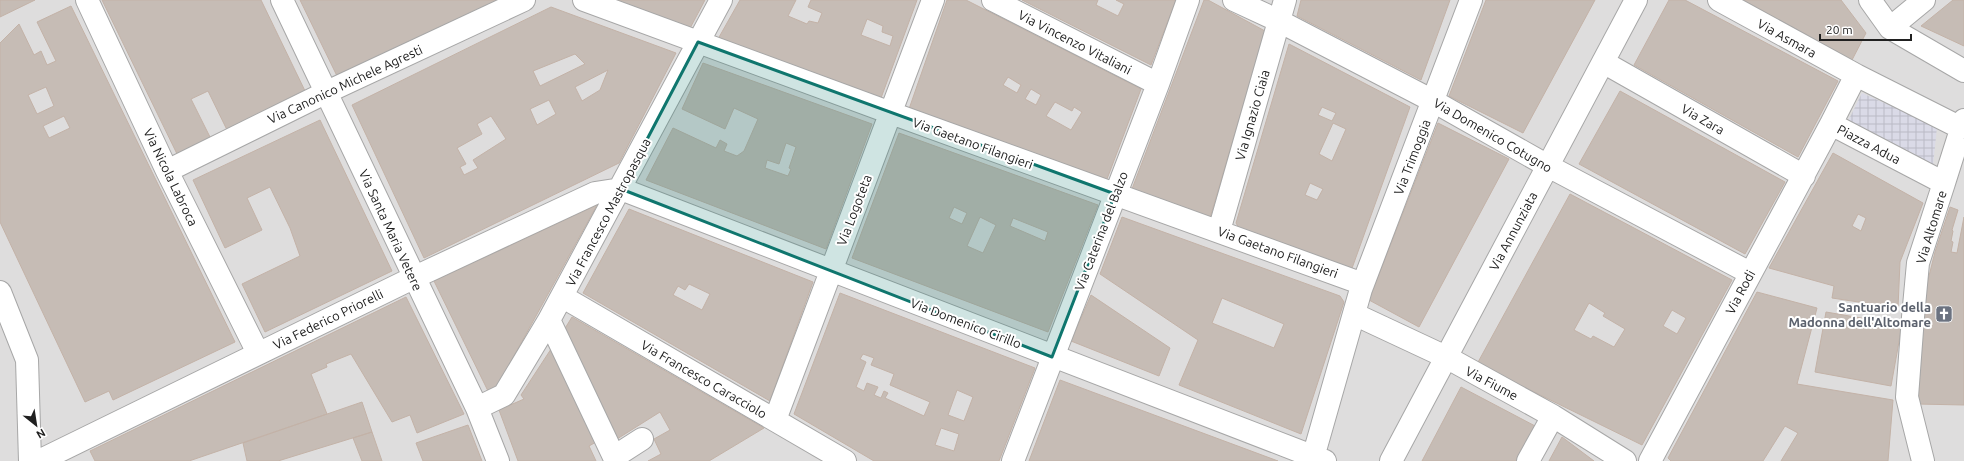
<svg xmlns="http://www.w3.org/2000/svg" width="1964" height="461" viewBox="0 0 1964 461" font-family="Ubuntu,sans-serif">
<defs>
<pattern id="plaza-grid" width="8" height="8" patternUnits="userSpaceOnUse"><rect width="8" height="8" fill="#dadae7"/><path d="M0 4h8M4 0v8" fill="none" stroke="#bbbbc6"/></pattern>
</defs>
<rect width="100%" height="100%" fill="#f1ede6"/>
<path fill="#dedddd" d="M0 0H1964V461H0Z"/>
<path fill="url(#plaza-grid)" d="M1862 93 1937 127 1933 166 1848 121Z"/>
<path fill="#c6bcb5" stroke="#c3b2a7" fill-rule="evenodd" d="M0 0H35L0 17Z
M102 0H261L307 95 229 134 208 91 191 99 212 141 179 158Z
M300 0H503L338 78Z
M605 0H705L688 32Z
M740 0H796L788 16 807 24 809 21 818 23 822 13 808 7 811 0H917L881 98 718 39ZM867 19 883 26 882 32 893 36 890 46 861 35Z
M947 0H966L1141 89 1107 179 909 109ZM1008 77 1021 85 1017 93 1003 85ZM1031 89 1041 95 1036 105 1025 99ZM1055 102 1072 111 1074 107 1082 112 1071 130 1046 116Z
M1022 0H1098L1096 5 1118 16 1124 4 1116 0H1176L1151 65Z
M1204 0H1208L1265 31 1210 218 1132 189Z
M1301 0H1450L1421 80 1297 16Z
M1486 0H1595L1523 133 1449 96Z
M1669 0H1685L1838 81 1798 157 1634 65Z
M1743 0H1841L1866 33 1852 60Z
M1953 0H1964V46L1921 26Z
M71 6 235 342 113 400 109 391 85 402 0 222V43L19 24 34 55 41 51 47 65 56 61 37 22ZM46 87 54 106 37 114 28 95ZM64 116 70 128 49 138 43 126Z
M551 7 676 53 619 163 424 258 352 105ZM575 54 585 64 540 86 533 71ZM608 70 600 90 582 101 575 87ZM549 100 556 114 537 125 530 109ZM491 116 506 139 473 160 478 168 464 175 460 167 466 164 457 148 482 134 477 124Z
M1289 44 1410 107 1351 271 1240 230 1236 223ZM1322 107 1336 113 1332 121 1318 115ZM1333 123 1346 129 1332 161 1319 154ZM1310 183 1323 189 1317 200 1305 195Z
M703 63 872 124 826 249 646 180 673 128 716 148 720 140 727 144 724 151 737 156 744 151 758 119 734 108 725 129 682 109ZM786 143 796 147 789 168 791 169 788 176 765 168 767 160 779 164Z
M1620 91 1785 182 1745 254 1579 164Z
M320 120 392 271 265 332 242 284 300 256 290 228 270 187 247 198 262 230 225 248 193 180Z
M1438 123 1509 159 1419 327 1369 300Z
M899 133 1098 205 1048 332 852 258ZM954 207 967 213 962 224 949 218ZM980 217 996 225 983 253 967 246ZM1013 218 1048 232 1045 241 1010 226Z
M1833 153 1923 203 1900 262 1898 308 1832 298 1834 286 1769 268ZM1858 214 1866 218 1861 231 1852 226Z
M1570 194 1732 280 1642 445 1477 364ZM1589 303 1605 313 1603 316 1625 329 1614 347 1593 336 1591 339 1574 330ZM1672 310 1686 318 1677 334 1663 326Z
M597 205 498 385 488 391 434 281Z
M1950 207 1958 210 1952 230 1953 231 1951 241 1953 242 1951 252 1957 253 1964 217V405L1917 404 1925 292 1935 252Z
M629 209 813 282 770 401 583 293ZM689 284 710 294 702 310 673 295 678 286 685 290Z
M1122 217 1340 296 1344 302 1301 434 1179 385 1198 340 1100 274ZM1222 298 1284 324 1274 348 1212 323Z
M1757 292 1817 308 1797 384 1893 400 1888 461H1781L1798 433 1785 426 1763 461H1671L1668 458Z
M840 293 1035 368 999 461H874L794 414ZM863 354 874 358 871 365 894 374 890 385 930 402 924 416 885 398 888 393 884 391 881 398 874 395 878 387 867 383 864 391 856 387 866 362 860 359ZM957 390 973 397 964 421 948 415ZM941 428 959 434 954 451 935 445Z
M1091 295 1170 348 1159 376 1071 341Z
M406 297 464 414 417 433 410 415 392 422 351 354 326 364 327 367 311 374 327 414 189 461H95L90 451Z
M1826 312 1902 325 1891 386 1815 372Z
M572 317 764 428 709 461H648L661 454 654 439 670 430 660 412 617 439 564 330Z
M553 346 596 442 589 446 596 461H518L499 410 524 399 521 395Z
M1060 380 1278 461H1029Z
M1461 387 1537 427 1519 461H1422Z
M362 402 372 432 278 461H247L243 443Z
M468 425 482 461H423L416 443Z
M372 432 382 461H362L353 438Z
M1562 437 1594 461H1549Z"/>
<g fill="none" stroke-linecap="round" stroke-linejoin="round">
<defs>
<path id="minor" d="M87 0 167 171 258 353
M282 0 477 408 498 461
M584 0 891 113 1363 284
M993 0 1158 84
M1234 0 1279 21 1433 101 1548 166 1750 273
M1719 0 1856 75
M1870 0 1890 28 1964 71
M1890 28 1924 0
M1603 62 1804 176
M1961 128 1856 75 1831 124 1944 183 1964 120
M167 171 327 92 524 0
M1219 231 1285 0
M0 292 27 360 30 461
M563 297 845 461
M1354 314 1446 357 1553 416 1625 461
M549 320 614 457 642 439
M477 408 504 395 549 320 721 0
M775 420 933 0
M39 461 413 278 595 193 621 189 1325 461
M1013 461 1158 84 1188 0
M1312 461 1361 289 1471 0
M1391 461 1636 0
M1528 461 1553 416
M1650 461 1831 124
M1923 461 1907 397 1913 317 1918 263 1944 183"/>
</defs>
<use href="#minor" stroke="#a7a7a7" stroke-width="24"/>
<use href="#minor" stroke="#fff" stroke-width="22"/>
</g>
<path fill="#0f766e" fill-opacity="0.2" stroke="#0f766e" stroke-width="3" stroke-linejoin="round" d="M698 42 1115 194 1052 357 621 189Z"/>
<defs>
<symbol id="church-square" viewBox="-11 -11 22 22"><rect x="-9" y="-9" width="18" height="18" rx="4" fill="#6b7280" stroke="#fff"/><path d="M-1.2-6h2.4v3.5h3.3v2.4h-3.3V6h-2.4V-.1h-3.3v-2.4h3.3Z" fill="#fff"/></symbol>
</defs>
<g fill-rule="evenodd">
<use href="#church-square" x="1934" y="304" width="20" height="20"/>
</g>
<g text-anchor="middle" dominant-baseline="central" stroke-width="4" stroke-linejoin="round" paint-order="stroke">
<g font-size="13" fill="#202020" stroke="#fff">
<text transform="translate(1787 38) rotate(29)">Via Asmara</text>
<text transform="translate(1075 42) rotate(27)">Via Vincenzo Vitaliani</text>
<text transform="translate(345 84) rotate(-25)">Via Canonico Michele Agresti</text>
<text transform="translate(1252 115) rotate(-74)">Via Ignazio Ciaia</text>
<text transform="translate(1703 119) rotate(30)">Via Zara</text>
<text transform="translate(1493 135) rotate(30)">Via Domenico Cotugno</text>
<text transform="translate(973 143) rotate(20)">Via Gaetano Filangieri</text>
<text transform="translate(1869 144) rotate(28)">Piazza Adua</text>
<text transform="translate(1412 157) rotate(-69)">Via Trimoggia</text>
<text transform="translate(171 177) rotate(64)">Via Nicola Labroca</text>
<text transform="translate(854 210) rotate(-69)">Via Logoteta</text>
<text transform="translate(608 212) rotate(-62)">Via Francesco Mastropasqua</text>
<text transform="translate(1931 227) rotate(-73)">Via Altomare</text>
<text transform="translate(391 230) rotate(65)">Via Santa Maria Vetere</text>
<text transform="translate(1101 231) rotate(-69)">Via Caterina del Balzo</text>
<text transform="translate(1513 231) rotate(-62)">Via Annunziata</text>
<text transform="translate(1278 252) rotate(20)">Via Gaetano Filangieri</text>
<text transform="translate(1740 292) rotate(-62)">Via Rodi</text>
<text transform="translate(328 319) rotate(-26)">Via Federico Priorelli</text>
<text transform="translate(966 323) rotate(21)">Via Domenico Cirillo</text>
<text transform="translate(704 379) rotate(30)">Via Francesco Caracciolo</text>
<text transform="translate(1492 383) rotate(28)">Via Fiume</text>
</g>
<g font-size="13" font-weight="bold" fill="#5b616d" stroke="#fff" text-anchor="end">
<text x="1931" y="307">Santuario della<tspan x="1931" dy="15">Madonna dell'Altomare</tspan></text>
</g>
</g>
<g transform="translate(36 425) rotate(150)" stroke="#ffffff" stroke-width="3" paint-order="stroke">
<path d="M0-3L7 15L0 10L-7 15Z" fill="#202020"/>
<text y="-6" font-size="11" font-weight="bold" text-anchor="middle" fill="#202020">N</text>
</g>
<path d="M1820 34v6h91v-6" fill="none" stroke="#202020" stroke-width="2"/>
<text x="1826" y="34" font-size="12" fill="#202020" stroke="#ffffff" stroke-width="3" paint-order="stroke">20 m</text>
</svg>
